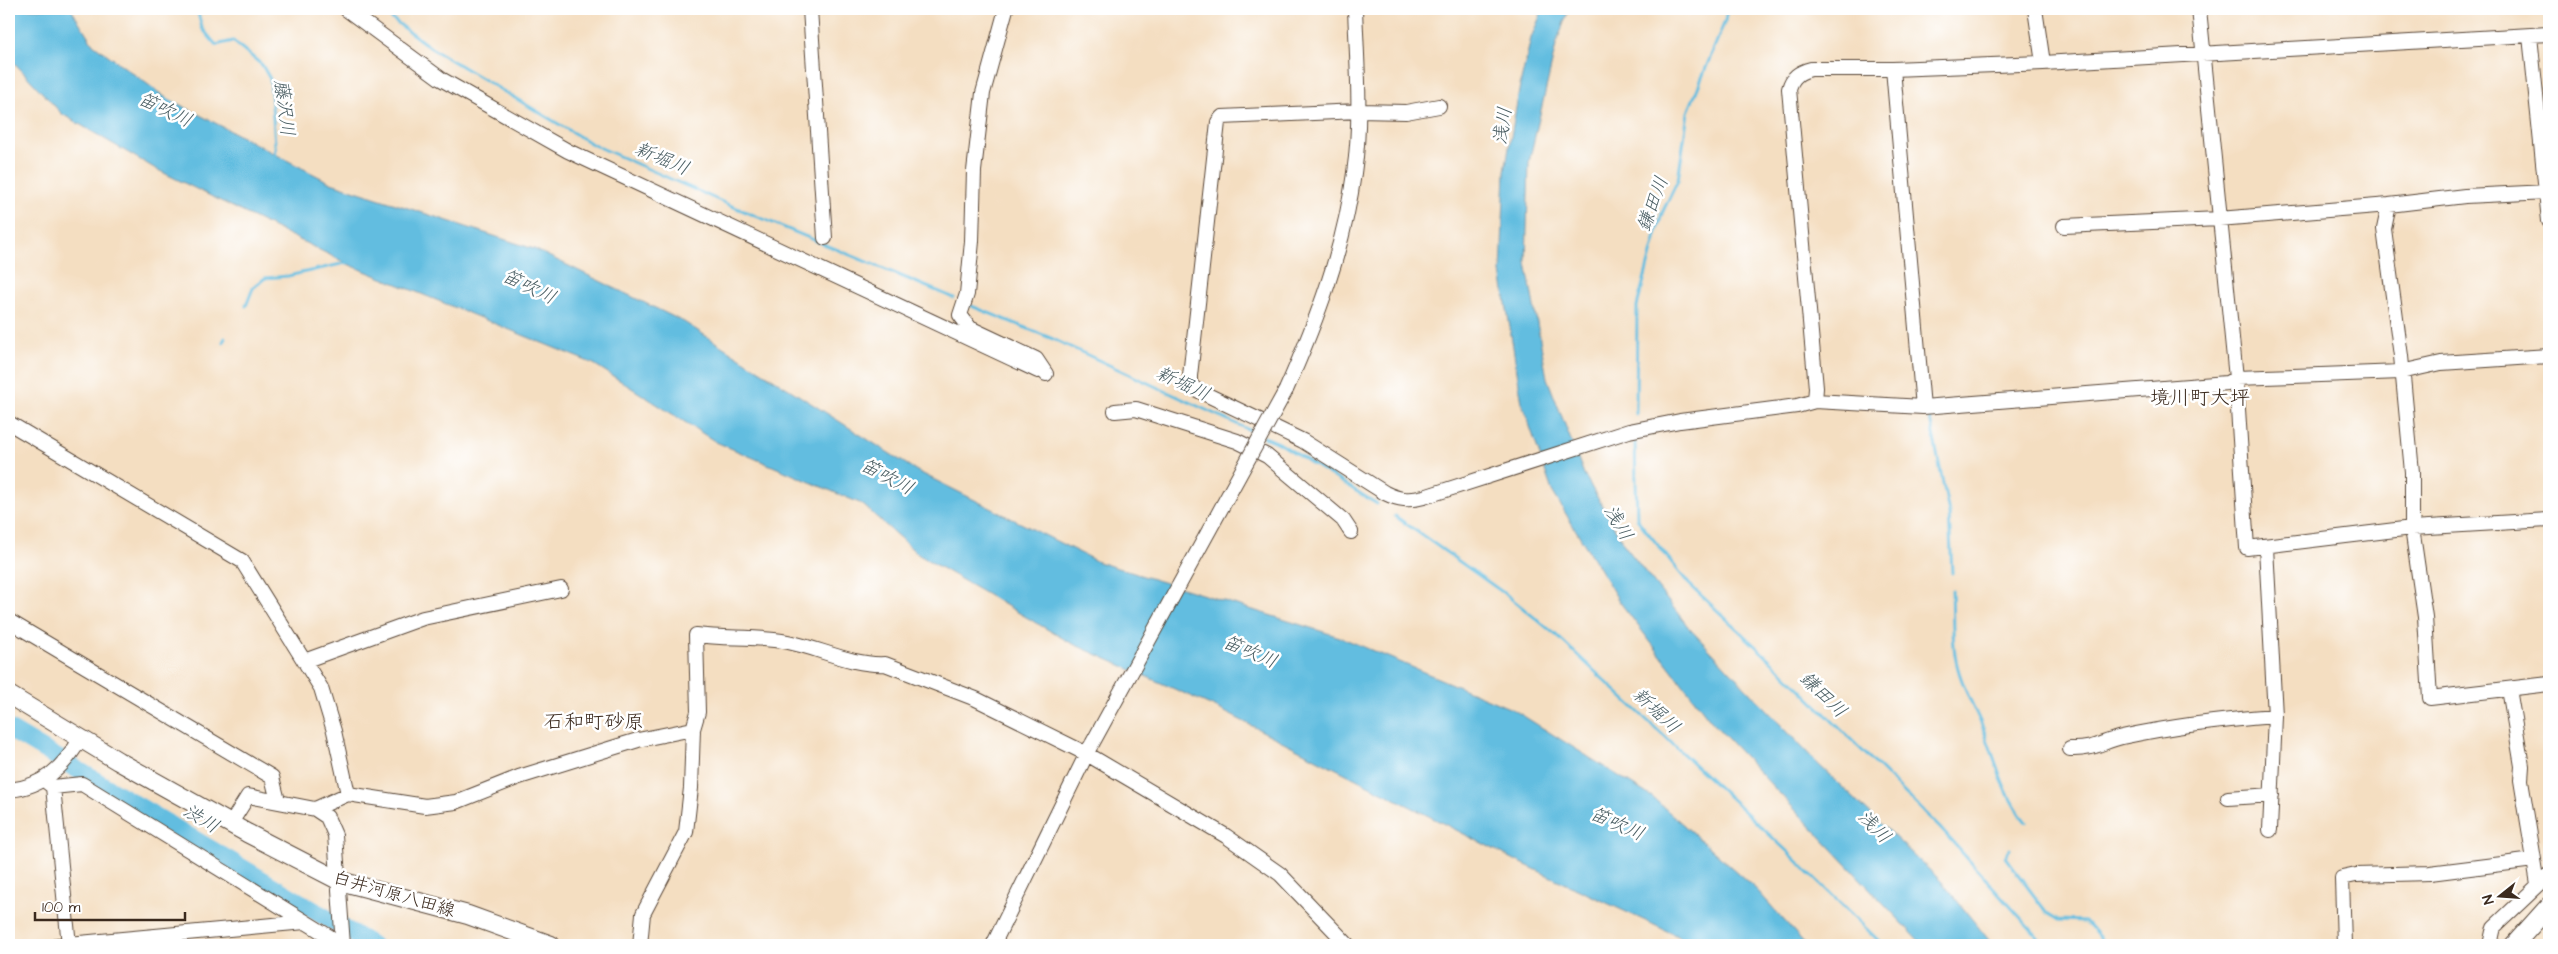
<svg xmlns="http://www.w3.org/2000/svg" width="2558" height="954" viewBox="0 0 2558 954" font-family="'Architects Daughter','Klee One',sans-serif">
<rect width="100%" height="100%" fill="#fff"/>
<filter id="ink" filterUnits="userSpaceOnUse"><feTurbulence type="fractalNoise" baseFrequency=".02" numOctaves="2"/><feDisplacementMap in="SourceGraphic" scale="10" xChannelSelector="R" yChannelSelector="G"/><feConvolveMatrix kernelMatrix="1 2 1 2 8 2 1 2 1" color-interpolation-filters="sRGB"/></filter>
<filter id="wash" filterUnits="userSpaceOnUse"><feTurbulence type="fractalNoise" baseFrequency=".0096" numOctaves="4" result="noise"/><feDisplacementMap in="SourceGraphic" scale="20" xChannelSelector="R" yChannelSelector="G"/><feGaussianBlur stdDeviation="1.12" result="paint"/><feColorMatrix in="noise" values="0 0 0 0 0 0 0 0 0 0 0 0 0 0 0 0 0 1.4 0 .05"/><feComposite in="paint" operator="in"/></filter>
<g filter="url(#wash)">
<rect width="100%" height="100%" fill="#f4dec1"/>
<path fill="#62bde0" stroke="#4e747f" d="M9 9H71L93 44 165 97 331 183 534 249 684 322 917 471 1098 562 1340 637 1514 710 1652 797 1757 890 1806 945H1697L1515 860 1215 707 1071 643 919 555 862 504 716 442 594 364 350 265 156 169 62 114 9 57Z
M1543 9H1569L1557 41 1529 162 1526 262 1547 378 1584 474 1625 546 1690 629 1818 764 1941 881 1993 945H1923L1711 721 1619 601 1552 491 1522 403 1501 272 1505 171 1520 85 1531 38Z"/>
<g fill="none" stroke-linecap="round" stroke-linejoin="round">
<path stroke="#62bde0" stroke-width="3" d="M197 9 202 28 216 45 233 41 262 65 270 79 276 157
M379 9 431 48 592 144 727 204 954 298
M969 305 1053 339 1258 434
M246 306 253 288 265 278 288 276 350 262
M223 342 225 338
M1636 414 1637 306 1662 213 1678 180 1688 112 1725 21 1727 9
M1929 414 1949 513 1952 573
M1264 437 1279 443 1377 504
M1635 443 1637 519 1689 584 1785 674 1940 828 2045 945
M1395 516 1508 596 1556 635 1789 853 1883 945
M1952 590C1953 611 1952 634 1955 655 1959 681 1972 702 1982 726 1996 758 2002 795 2026 822
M2010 849 2005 857 2047 913 2058 920 2085 921 2106 945"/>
<path stroke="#62bde0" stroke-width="18" d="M9 729 372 945"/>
</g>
</g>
<g filter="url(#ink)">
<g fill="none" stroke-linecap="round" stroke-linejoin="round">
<defs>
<path id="minor" d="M346 9 441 79 568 151 1038 371
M810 9 825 238
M1006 9 983 93 974 171 972 241 967 294 960 315 970 328 1036 359 1046 374
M2035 9 2043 63
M2199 9 2236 378 2247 548 2412 528 2549 520
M2530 36 2549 221
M1893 69 1923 407
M1439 106 1406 112 1358 111 1222 117 1218 122 1190 376V385L1197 390 1303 441 1385 493C1399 500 1409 501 1424 497L1629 431 1680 421 1797 406 1815 401 1816 388 1789 89C1792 77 1799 72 1811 69H1893L2043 63 2549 34
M2389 205 2384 229 2401 356 2412 472V528L2425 617 2430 698 2549 684
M2064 226 2219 219 2389 205 2465 196 2549 192
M1286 390C1317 320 1344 249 1354 173 1362 119 1357 63 1355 9
M1815 401 1923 407 2227 383 2236 378 2401 372 2441 363 2549 356
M1115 411 1136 409 1237 441 1267 456 1343 520 1351 532
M9 423 242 561 321 688 334 731 348 794
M2266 547 2275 716 2270 830
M9 621 272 777 278 801
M304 661 423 618 561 589
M2509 689 2522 766 2521 780 2538 884
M2070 749C2094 750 2101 742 2122 737 2172 726 2223 720 2275 716
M44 780 53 787 69 945
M53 787 82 784 343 945
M9 790C43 787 64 767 81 738
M2228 798 2272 795
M315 809 348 794 425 806 456 802 519 777 638 740 693 729
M231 823 248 796 315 809 327 817 335 835 343 945
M58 945 305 922
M640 945 643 914 686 832 691 788 693 729 698 712 696 635C727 639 758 636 788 642 819 648 853 666 885 664L976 699 1087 754 1226 836 1280 874 1348 945
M993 945 1090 747
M2344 945 2342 878 2356 875 2430 873 2534 860
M2490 945 2494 927 2549 875"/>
<path id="major" d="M9 695 118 761 247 833 340 881 468 915 551 945
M2514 945 2549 906"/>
</defs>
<use href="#minor" stroke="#574536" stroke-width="16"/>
<use href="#major" stroke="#574536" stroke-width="20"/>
<use href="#minor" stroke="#fff" stroke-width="14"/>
<use href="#major" stroke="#fff" stroke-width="18"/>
<defs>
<path id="minor-bridge" d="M1092 744 1286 390"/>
</defs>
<use href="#minor-bridge" stroke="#574536" stroke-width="16" stroke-linecap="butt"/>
<use href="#minor-bridge" stroke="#fff" stroke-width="14"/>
</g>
</g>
<g text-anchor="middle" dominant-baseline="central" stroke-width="5" stroke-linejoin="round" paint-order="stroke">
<g font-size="18" fill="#3b2a1e" stroke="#fff">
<text transform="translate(394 894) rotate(16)">白井河原八田線</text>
</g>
<g font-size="19" font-style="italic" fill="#495d62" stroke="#fff">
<text transform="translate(284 108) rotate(83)">藤沢川</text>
<text transform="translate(165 110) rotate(26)">笛吹川</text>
<text transform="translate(1503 126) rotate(-82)">浅川</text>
<text transform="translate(662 159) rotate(23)">新堀川</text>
<text transform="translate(1653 204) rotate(-70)">鎌田川</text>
<text transform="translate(529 287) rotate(26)">笛吹川</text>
<text transform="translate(1183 384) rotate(25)">新堀川</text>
<text transform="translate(887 477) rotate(28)">笛吹川</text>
<text transform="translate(1618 523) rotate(59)">浅川</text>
<text transform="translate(1250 652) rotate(23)">笛吹川</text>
<text transform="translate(1823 695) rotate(44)">鎌田川</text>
<text transform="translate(1656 711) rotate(43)">新堀川</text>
<text transform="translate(201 819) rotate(31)">渋川</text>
<text transform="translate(1617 824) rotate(24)">笛吹川</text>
<text transform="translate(1874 827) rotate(45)">浅川</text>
</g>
<g font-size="20" fill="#3b2a1e" stroke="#fff">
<text x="2200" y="398">境川町大坪</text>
<text x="594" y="722">石和町砂原</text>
</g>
</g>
<rect width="2558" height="954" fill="none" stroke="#fff" stroke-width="30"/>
<g transform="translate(2500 896) rotate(253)" stroke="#ffffff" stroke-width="4" paint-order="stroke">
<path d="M0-4L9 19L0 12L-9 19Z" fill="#3b2a1e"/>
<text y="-8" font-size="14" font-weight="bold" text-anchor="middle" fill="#3b2a1e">N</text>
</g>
<path d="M35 912v8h150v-8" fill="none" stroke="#3b2a1e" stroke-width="2.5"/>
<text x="42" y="912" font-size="15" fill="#3b2a1e" stroke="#ffffff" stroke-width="4" paint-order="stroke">100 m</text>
</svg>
